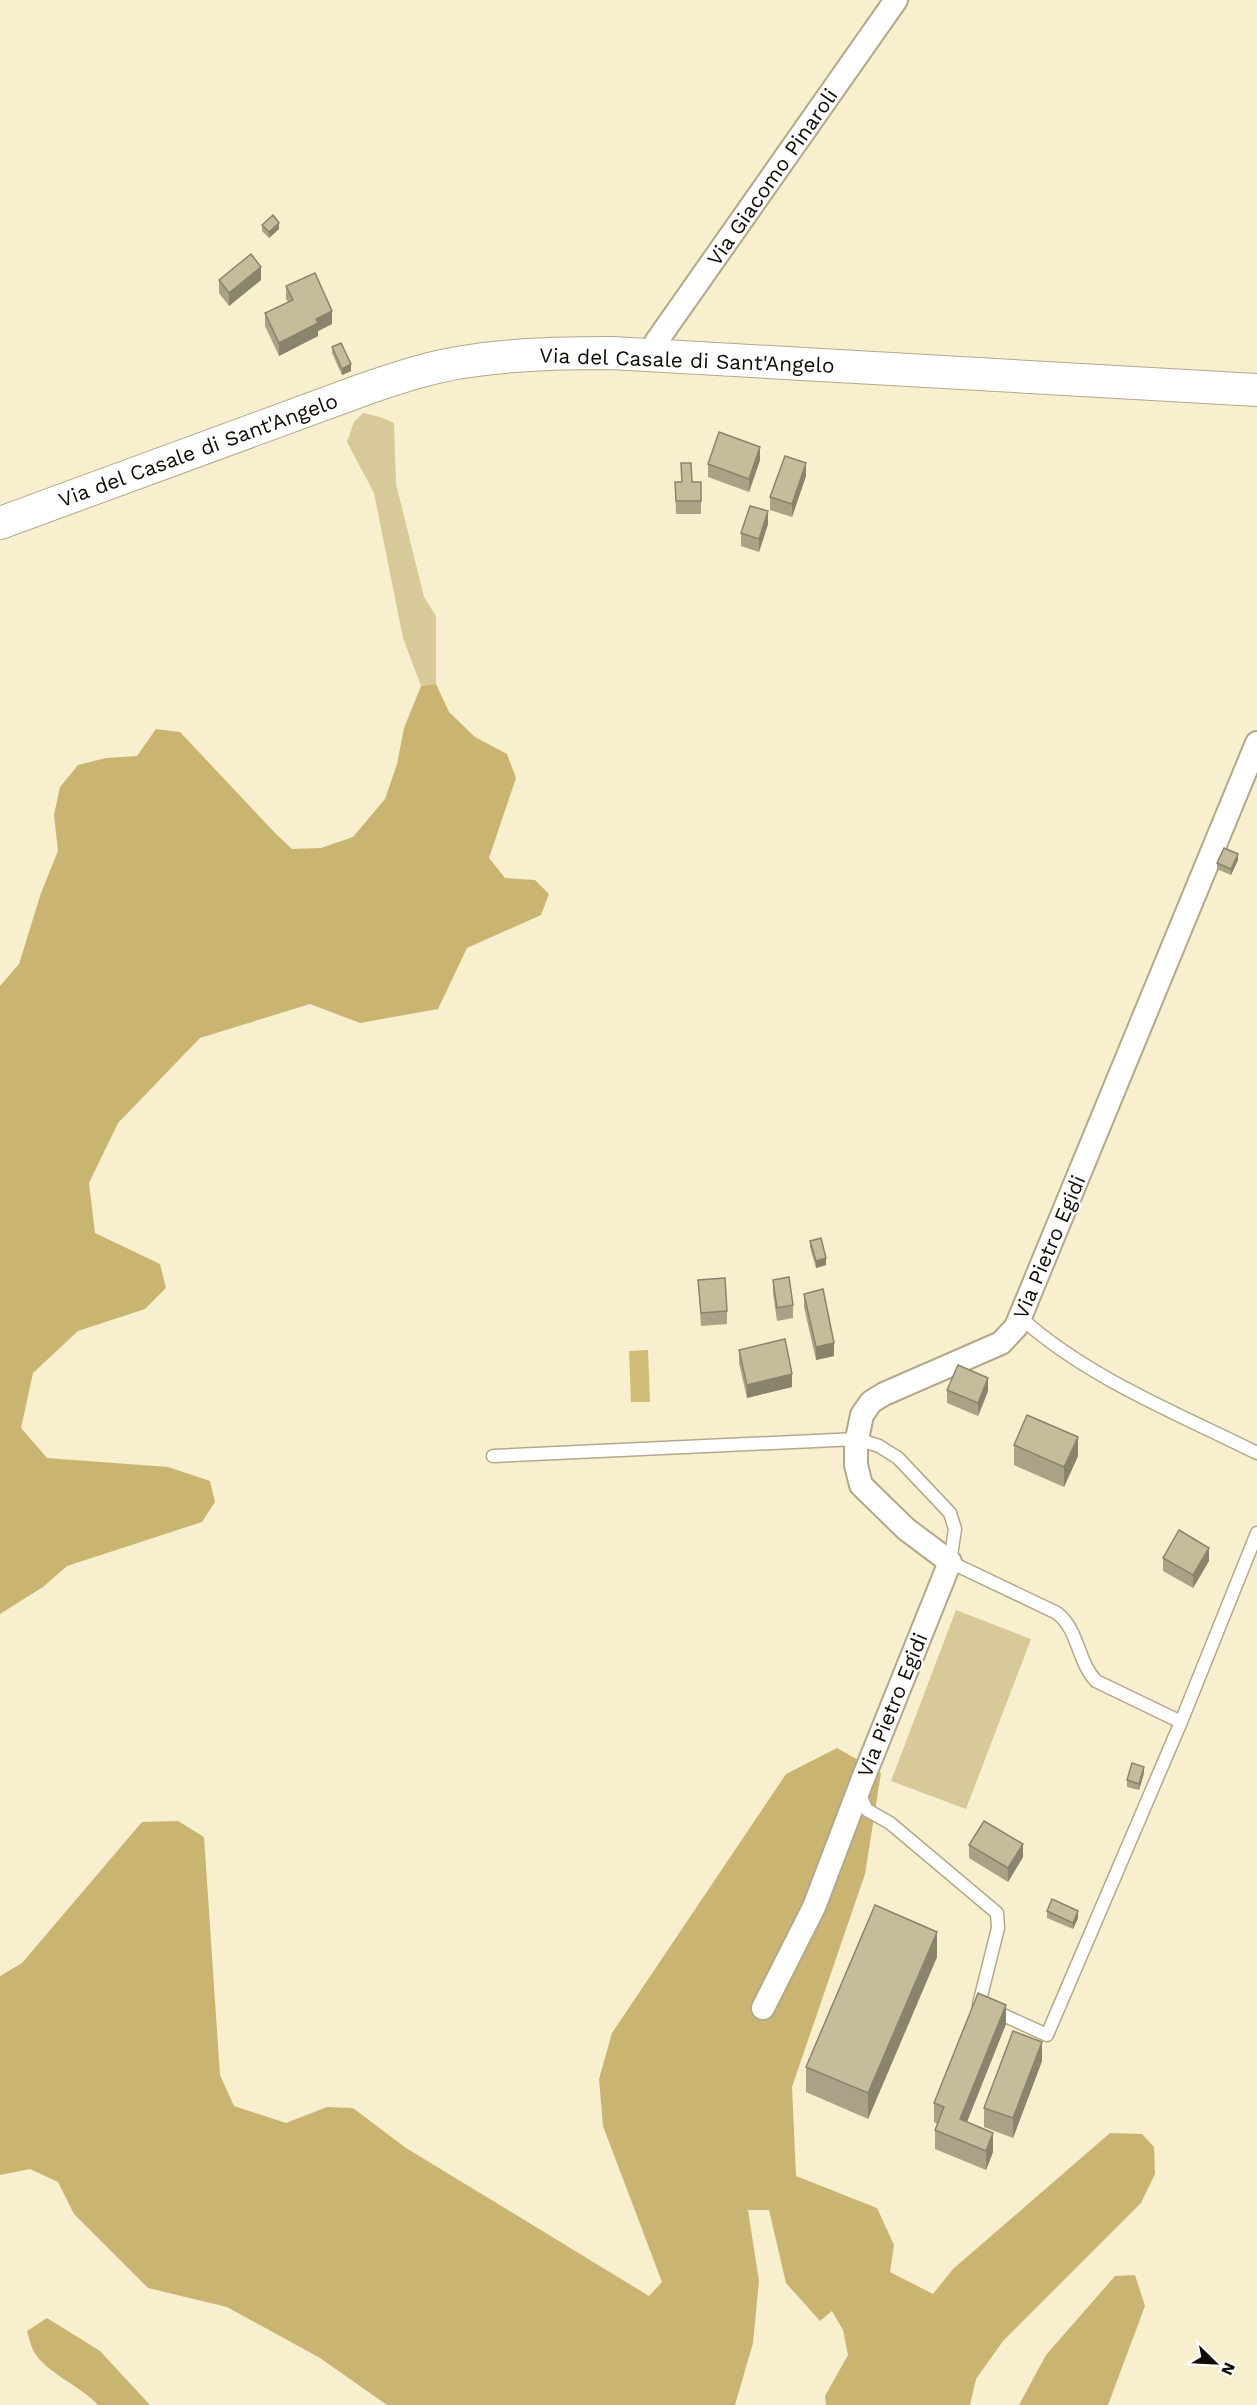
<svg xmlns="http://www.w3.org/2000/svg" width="1257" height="2405" viewBox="0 0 1257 2405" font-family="'Work Sans',sans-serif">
<rect width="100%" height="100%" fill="#f8efce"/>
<path fill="#d8c998" d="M363 413 380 417 394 423 396 484 424 597 436 616V684L421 686 403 638 374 493 347 442 354 422Z
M956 1610 1031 1639 966 1809 891 1781Z"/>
<path fill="#c9b571" d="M436 684 449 712 475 737 507 754 516 778 489 858 505 878 535 880 549 894 541 915 467 948 438 1009 360 1023 310 1004 200 1038 118 1123 89 1183 95 1233 160 1264 166 1288 145 1309 78 1331 33 1373 21 1428 47 1458 168 1467 210 1481 215 1502 202 1522 67 1566 43 1587 0 1614V986L19 964 41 893 58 851 54 815 60 787 78 765 106 758 137 756 156 729 180 732 275 833 292 849 321 848 353 837 385 799 397 764 404 728 421 686Z
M837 1748 881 1773 865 1874 792 2087 796 2176 877 2208 894 2245 890 2272 933 2294 953 2269 1110 2133 1142 2134 1154 2147 1155 2174 1141 2203 1003 2341 976 2379 970 2405H826L825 2396 848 2355 843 2330 832 2311 820 2321 786 2283 769 2210H748L759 2281 753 2343 735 2405H387L320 2358 227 2307 148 2288 74 2214 58 2182 30 2169 0 2175V1976L22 1963 142 1822 178 1821 204 1837 220 2075 234 2106 286 2123 327 2107 353 2108 406 2148 649 2296 662 2282 603 2126 599 2079 612 2033 786 1774Z
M1135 2275 1145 2306 1108 2405H1019L1046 2355 1115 2276Z
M47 2318 100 2351 150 2405H98C81 2386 44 2372 33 2350 30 2344 29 2337 27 2331Z"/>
<path fill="#d1bc78" d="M648 1350 650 1402H631L629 1351Z"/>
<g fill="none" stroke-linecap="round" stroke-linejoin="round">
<defs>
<path id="lane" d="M1021 1318C1088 1378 1177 1413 1257 1453
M493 1456 857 1439 879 1446 898 1458 950 1513 955 1529 950 1562 1057 1613C1079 1630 1077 1661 1096 1681L1181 1722
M859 1793 867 1810 890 1823 997 1913 998 1928 979 2004 1047 2035 1181 1722 1257 1533"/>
<path id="street" d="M655 356 656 342 896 0
M763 2008 814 1907 862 1781 950 1562 906 1529 861 1485 856 1465V1444L862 1415 871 1402 884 1394 1001 1343 1016 1327 1257 743"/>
<path id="secondary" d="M0 523 365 389C397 378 430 367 463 362 513 354 562 353 612 353L1257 390"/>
</defs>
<use href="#lane" stroke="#b2a98b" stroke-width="15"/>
<use href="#street" stroke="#b2a98b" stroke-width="26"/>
<use href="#secondary" stroke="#b2a98b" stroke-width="34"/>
<use href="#lane" stroke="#fff" stroke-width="12"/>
<use href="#street" stroke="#fff" stroke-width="22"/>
<use href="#secondary" stroke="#fff" stroke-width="32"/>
</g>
<path fill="#a9a286" d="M262 225 279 229 269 238 262 231Z
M219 280H261L229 306 219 293Z
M286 286 332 324 318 331V336L279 356 265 326V313L288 302 286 299Z
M332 347 351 371 342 375 332 353Z
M760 460 749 492 708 477V464Z
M806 476 792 517 770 510V497Z
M675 482H701V514H676Z
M768 524 759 552 741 546V533Z
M1238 860 1231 875 1217 869V863Z
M810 1241 826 1265 816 1268 810 1247Z
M698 1280 727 1311V1324L701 1326Z
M773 1280 793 1305V1318L777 1321 773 1293Z
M804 1294 834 1356 816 1360 804 1307Z
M739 1350 792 1387 747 1398 739 1363Z
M947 1390 988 1391 978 1416 947 1403Z
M1014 1445 1078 1456 1064 1487 1014 1465Z
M1163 1558 1209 1561 1193 1588 1163 1571Z
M1144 1773 1139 1790 1127 1787V1780Z
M969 1845 1023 1857 1008 1882 969 1858Z
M1047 1911 1078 1918 1073 1929 1047 1918Z
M937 1957 868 2119 806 2092V2067Z
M1006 2024 967 2122 993 2152 986 2170 935 2149V2130L938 2124 934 2122V2103Z
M1042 2061 1013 2138 984 2127V2108Z"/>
<path fill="#8a846d" d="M279 223V229L269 238V232Z
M261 267V280L229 306V293Z
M332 311V324L318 331V336L279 356V343L316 319Z
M351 364V371L342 375V369Z
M760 447V460L749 492V479Z
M806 463V476L792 517V504Z
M768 511V524L759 552V539Z
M1238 854V860L1231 875V869Z
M826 1258V1265L816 1268V1261Z
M834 1343V1356L816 1360V1347Z
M792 1374V1387L747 1398V1385Z
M988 1378V1391L978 1416V1403Z
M1078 1437V1456L1064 1487V1467Z
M1209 1548V1561L1193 1588V1575Z
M1144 1767V1773L1139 1790V1784Z
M1023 1844V1857L1008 1882V1868Z
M1078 1911V1918L1073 1929V1923Z
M937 1932V1957L868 2119V2093Z
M1006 2005V2024L960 2139V2119Z
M1042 2042V2061L1013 2138V2118Z
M993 2133V2152L986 2170V2151Z"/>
<path fill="#c5bc9c" stroke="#8a846d" stroke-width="1.5" d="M273 215 279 223 269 232 262 225Z
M251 254 261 267 229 293 219 280Z
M315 273 332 311 316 319 318 323 279 343 265 313 293 300 286 286Z
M341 343 351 364 342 369 332 347Z
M719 432 760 447 749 479 708 464Z
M785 456 806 463 792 504 770 497Z
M681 463H691L692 482H701V501H676L675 482H682Z
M750 506 768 511 759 539 741 533Z
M1224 848 1238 854 1231 869 1217 863Z
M821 1238 826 1258 816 1261 810 1241Z
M789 1277 793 1305 777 1308 773 1280Z
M725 1278 727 1311 701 1313 698 1280Z
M823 1289 834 1343 816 1347 804 1294Z
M785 1339 792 1374 747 1385 739 1350Z
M958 1365 988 1378 978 1403 947 1390Z
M1027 1415 1078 1437 1064 1467 1014 1445Z
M1179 1530 1209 1548 1193 1575 1163 1558Z
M1132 1763 1144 1767 1139 1784 1127 1780Z
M984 1821 1023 1844 1008 1868 969 1845Z
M1052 1899 1078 1911 1073 1923 1047 1911Z
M875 1905 937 1932 868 2093 806 2067Z
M978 1993 1006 2005 960 2119 993 2133 986 2151 935 2130 944 2107 934 2103Z
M1013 2031 1042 2042 1013 2118 984 2108Z"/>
<g text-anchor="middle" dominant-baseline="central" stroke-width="4.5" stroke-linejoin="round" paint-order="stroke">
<g font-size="21" fill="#110d04" stroke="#fff">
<text transform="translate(772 177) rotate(-55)">Via Giacomo Pinaroli</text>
<text transform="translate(687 360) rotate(2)">Via del Casale di Sant'Angelo</text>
<text transform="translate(198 450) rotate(-20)">Via del Casale di Sant'Angelo</text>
<text transform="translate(1049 1247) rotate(-67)">Via Pietro Egidi</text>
<text transform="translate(892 1705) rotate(-68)">Via Pietro Egidi</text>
</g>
</g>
<g transform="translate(1215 2363) rotate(114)" stroke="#ffffff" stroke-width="4.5" paint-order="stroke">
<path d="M0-4.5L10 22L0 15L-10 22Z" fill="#110d04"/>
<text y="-9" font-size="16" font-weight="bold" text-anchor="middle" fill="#110d04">N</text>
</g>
</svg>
